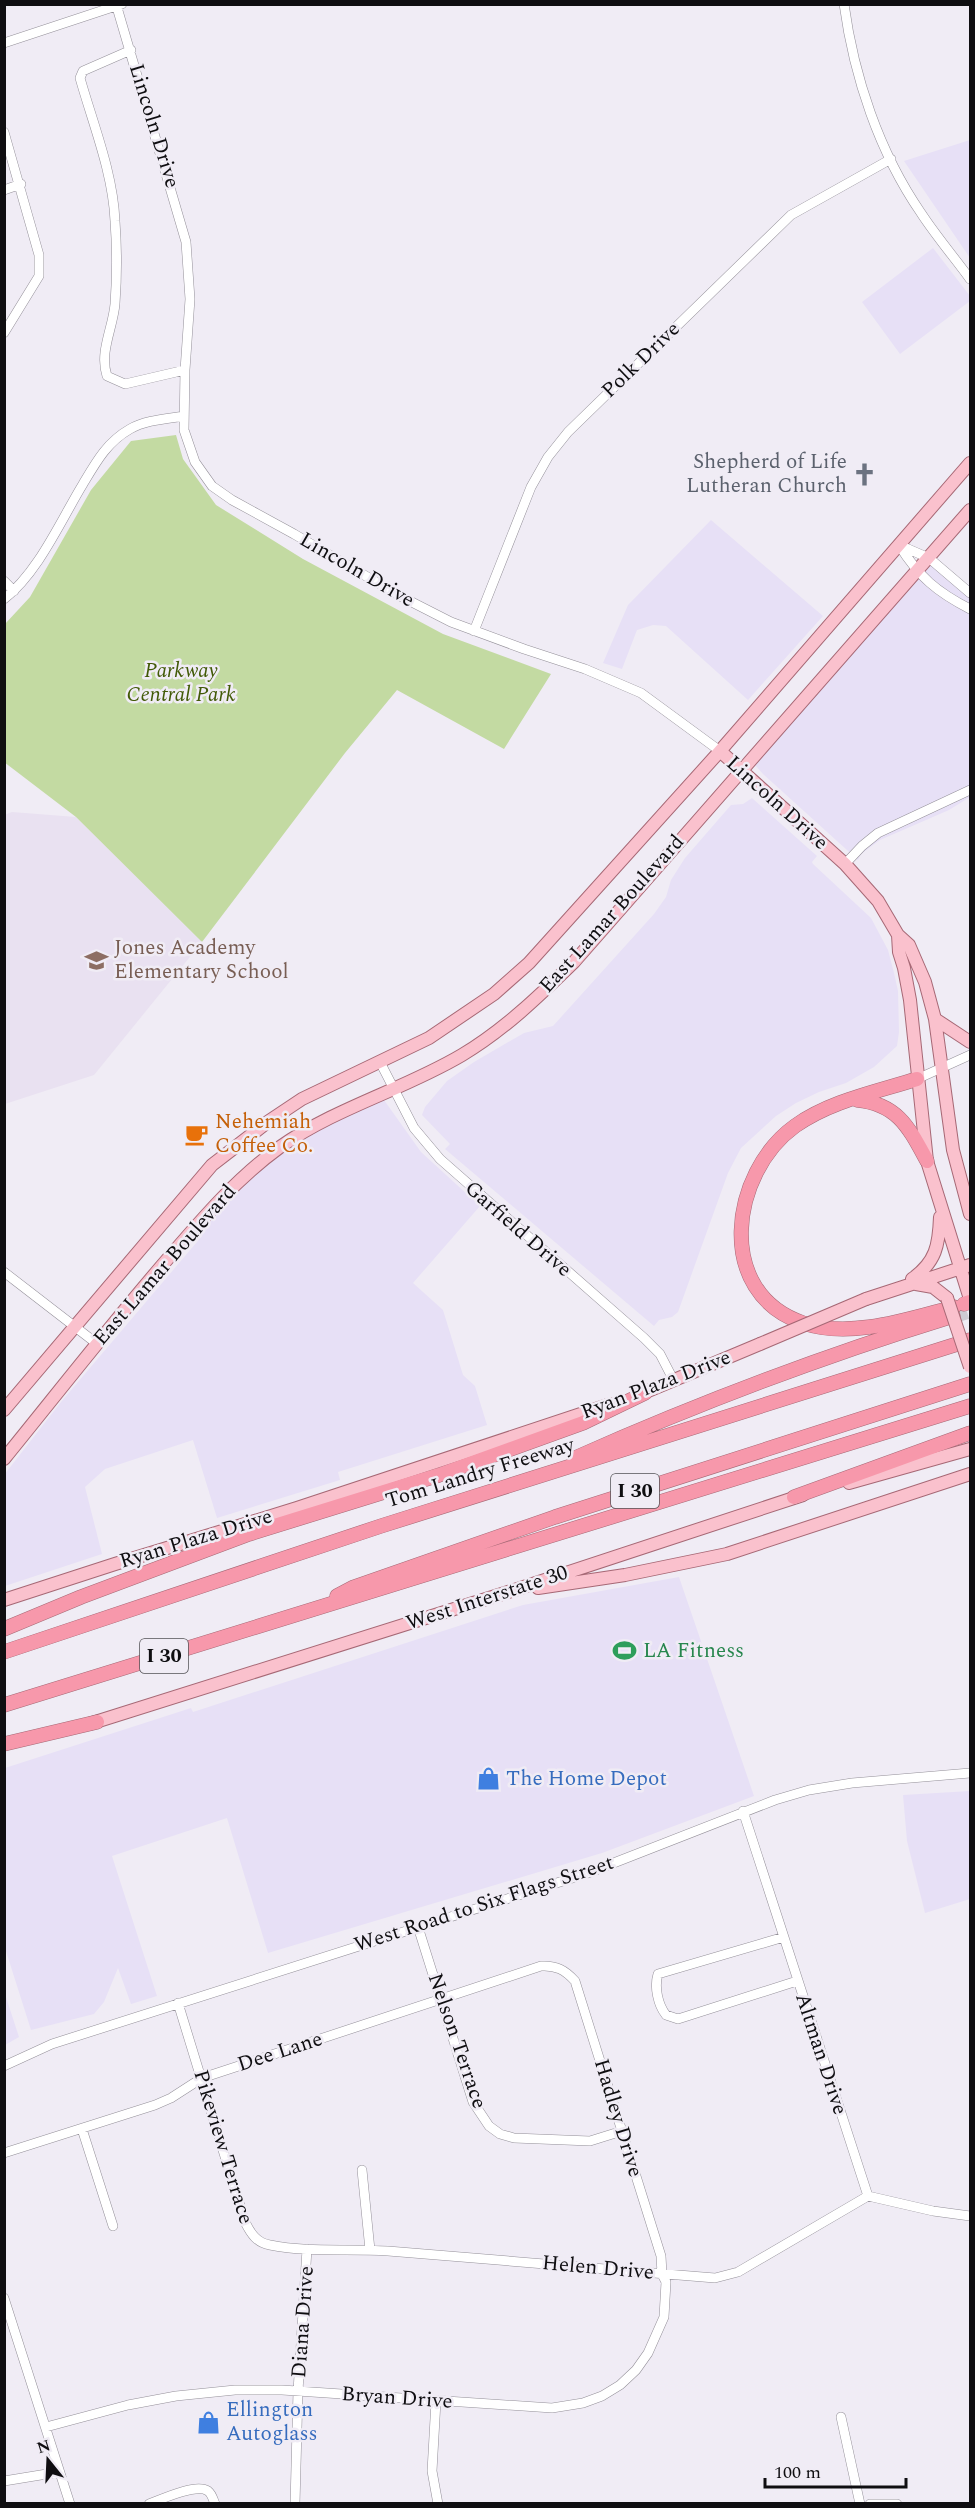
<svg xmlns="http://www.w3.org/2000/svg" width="975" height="2508" viewBox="0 0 975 2508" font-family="Spectral,serif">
<rect width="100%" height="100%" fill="#f0ecf5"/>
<path fill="#e7e0f6" d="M970 140V258L904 161Z
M933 248 970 296V301L900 354 862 302Z
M711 520 823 616 748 700 666 626 653 625 637 630 622 669 603 663 628 605Z
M937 558 970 591V797L949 810 880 840 861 854 858 860 763 774 755 765 756 762Z
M752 798 817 856 812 862 813 864 871 918 888 950 894 973 898 991 899 1032 897 1046 874 1067 846 1083 819 1092 796 1103 776 1116 741 1148 728 1173 678 1312 672 1317 659 1320 654 1326 445 1149 450 1144 422 1115 425 1107 447 1081 474 1062 524 1033 553 1026 654 914 666 897 671 880 685 858 731 805 743 804Z
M384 1100 421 1152 480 1206 413 1283 443 1310 463 1375 475 1386 487 1425 338 1472 340 1480 217 1518 193 1440 105 1469 85 1487 102 1554 5 1586 4 1475 61 1402 202 1236 196 1231 241 1184 301 1140 352 1112Z
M679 1577 754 1796 602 1853 268 1953 227 1818 112 1856 157 1996 131 2004 118 1968 104 2002 94 2014 31 2030 5 1948V1768L191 1708 193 1712 523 1605Z
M970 1791V1899L925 1913 907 1841 903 1795Z
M4 1991 19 2037 5 2045H4Z"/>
<path fill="#e9e1f1" d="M12 812 76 817 202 942 94 1075 5 1104 4 815Z"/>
<path fill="#c3daa2" d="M176 435 183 459 216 505 303 559 443 634 551 674 504 749 397 690 345 753 202 942 76 817 4 762 5 624 30 597 91 490 131 441Z"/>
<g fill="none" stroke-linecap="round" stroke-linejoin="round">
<path stroke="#cecbd3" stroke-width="14" stroke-dasharray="14 7" stroke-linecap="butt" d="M958 1315 967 1312"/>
<defs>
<path id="minor" d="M116 4 186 242 190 299 185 370 184 430 195 462 212 486 232 500 294 534 400 596 451 622 524 649 585 669 641 693 720 751
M844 4C854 77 879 152 921 213 936 236 954 257 970 279
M4 43 122 4
M131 50 83 71 80 78C93 124 113 173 115 221 117 248 117 277 115 304 113 328 99 352 107 376L125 384 185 370
M4 132 39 255V276L4 333
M4 190 21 184
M899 545C919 577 937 592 970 609
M899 545 929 558 970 593
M4 581 14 591
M4 599C38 573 61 520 83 484 96 462 107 442 130 429 146 420 166 419 184 416
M474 631 531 487 548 457 568 432 791 215 891 159
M845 864 862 846 878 833 970 790
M380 1062 414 1128 440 1159 644 1338 660 1354 674 1381
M917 1079 970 1055
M4 1272 96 1343
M743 1811 868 2196
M418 1927 473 2102 489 2126 500 2134 514 2138 590 2141 622 2131
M784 1937 658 1974C654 1987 658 2005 666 2015L678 2019 797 1981
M178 2003 245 2222C251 2234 257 2243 270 2245 309 2253 349 2248 388 2251 497 2260 606 2269 715 2278L738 2272 868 2196
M4 2066 52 2044 588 1873 775 1800 809 1790 852 1783 970 1773
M82 2129 113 2226
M4 2153 155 2105 171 2098 202 2078 541 1966C556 1965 565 1970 575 1981L661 2256 662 2274 666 2282 664 2317 648 2353 636 2370 620 2385 602 2396 583 2403 552 2408 282 2390H235L176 2396 128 2405 46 2427
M362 2170 370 2250
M868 2196 933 2211 970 2216
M4 2298 70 2504
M436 2401 432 2471 438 2504
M841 2417 860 2504
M4 2481 59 2472
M149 2504C162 2499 196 2483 208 2491 212 2494 213 2499 215 2504
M295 2504 298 2391 307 2249
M870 2504H897"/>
<path id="major" d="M720 751 845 864 878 901 898 935 909 945 925 982 935 1019 953 1150 970 1214
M898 935 899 952 904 968 910 1000 927 1161 970 1299
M935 1019 970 1042
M912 1279C936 1262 939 1245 940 1217
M916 1284 933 1287 947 1298
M866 1299 970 1265
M636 1396 760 1344
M4 1410 212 1165 269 1121 302 1099 429 1038 494 994 529 963 720 751 970 463
M4 1459C56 1395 106 1331 159 1269 197 1225 233 1181 280 1147 337 1107 403 1090 462 1055 504 1030 539 996 574 962L970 510
M849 1483 970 1449
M538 1588 625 1575 727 1554 970 1474
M4 1600 115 1564 297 1508 611 1404
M89 1724 505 1593 803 1495"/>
<path id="highway" d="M917 1079C876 1092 830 1101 795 1126 730 1173 714 1293 803 1323 851 1339 908 1319 954 1307
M857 1100C898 1104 909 1128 927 1161
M964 1304 970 1302
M575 1458C699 1403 823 1356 953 1316
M794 1497 970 1433
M337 1596 354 1587 555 1517 970 1384
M4 1629 81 1597 249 1534 439 1475 583 1423 645 1393
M4 1652 381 1526 970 1340
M4 1705 970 1406
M4 1744 97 1722"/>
</defs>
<use href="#minor" stroke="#949099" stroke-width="10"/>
<use href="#major" stroke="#a66875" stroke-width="14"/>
<use href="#highway" stroke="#a66875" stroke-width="15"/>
<use href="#minor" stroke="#fff" stroke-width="9"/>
<use href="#major" stroke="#fac1cd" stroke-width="12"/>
<use href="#highway" stroke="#f798ab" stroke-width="14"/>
<defs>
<path id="major-bridge" d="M947 1298 970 1367
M760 1344 866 1299"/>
</defs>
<use href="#major-bridge" stroke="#a66875" stroke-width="14" stroke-linecap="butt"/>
<use href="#major-bridge" stroke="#fac1cd" stroke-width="12"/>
</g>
<defs>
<symbol id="church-bare" viewBox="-9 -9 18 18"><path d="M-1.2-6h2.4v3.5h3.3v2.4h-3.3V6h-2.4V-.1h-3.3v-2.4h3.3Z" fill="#6b7280" stroke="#f0ecf5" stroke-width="2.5" paint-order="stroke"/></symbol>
<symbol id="school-bare" viewBox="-9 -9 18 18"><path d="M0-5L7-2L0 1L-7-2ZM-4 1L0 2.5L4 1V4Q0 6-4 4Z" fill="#8d6e63" stroke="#f0ecf5" stroke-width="2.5" paint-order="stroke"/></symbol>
<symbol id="cafe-bare" viewBox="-9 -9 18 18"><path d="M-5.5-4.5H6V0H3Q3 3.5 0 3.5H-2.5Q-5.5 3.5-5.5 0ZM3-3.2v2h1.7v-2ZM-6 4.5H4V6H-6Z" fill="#e8710a" stroke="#f0ecf5" stroke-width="2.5" paint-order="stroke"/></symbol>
<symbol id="stadium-bare" viewBox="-9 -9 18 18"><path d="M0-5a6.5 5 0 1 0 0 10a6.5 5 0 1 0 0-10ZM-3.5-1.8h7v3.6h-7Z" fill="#2e9e5b" stroke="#f0ecf5" stroke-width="2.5" paint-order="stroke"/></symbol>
<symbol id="shop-bare" viewBox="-9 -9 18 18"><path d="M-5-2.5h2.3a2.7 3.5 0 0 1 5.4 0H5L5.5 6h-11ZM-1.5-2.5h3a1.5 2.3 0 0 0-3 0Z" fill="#3f7fe0" stroke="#f0ecf5" stroke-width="2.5" paint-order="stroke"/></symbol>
</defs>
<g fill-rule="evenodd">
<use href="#church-bare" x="848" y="458" width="33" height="33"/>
<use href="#school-bare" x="80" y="944" width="33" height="33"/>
<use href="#cafe-bare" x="180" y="1118" width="33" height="33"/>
<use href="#stadium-bare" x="608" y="1634" width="33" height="33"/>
<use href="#shop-bare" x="472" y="1762" width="33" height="33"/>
<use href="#shop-bare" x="192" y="2406" width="33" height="33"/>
</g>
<g text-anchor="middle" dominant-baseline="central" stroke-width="5" stroke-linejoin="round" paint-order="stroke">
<g fill="#f0ecf5" stroke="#525155" stroke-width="1.5">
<rect x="611" y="1474" width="48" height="34" rx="4.5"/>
<rect x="140" y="1639" width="48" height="34" rx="4.5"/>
</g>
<g font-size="20" font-weight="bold" fill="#0f0e11">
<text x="635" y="1491">I 30</text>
<text x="164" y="1656">I 30</text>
</g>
<g font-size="21" fill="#0f0e11" stroke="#f0ecf5">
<text transform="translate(154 126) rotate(73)">Lincoln Drive</text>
<text transform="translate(641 360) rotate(-44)">Polk Drive</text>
<text transform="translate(357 570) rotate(30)">Lincoln Drive</text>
<text transform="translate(777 803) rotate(42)">Lincoln Drive</text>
<text transform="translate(612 914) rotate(-48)">East Lamar Boulevard</text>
<text transform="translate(518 1229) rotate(41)">Garfield Drive</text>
<text transform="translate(165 1265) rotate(-49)">East Lamar Boulevard</text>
<text transform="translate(656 1385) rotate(-21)">Ryan Plaza Drive</text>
<text transform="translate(480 1473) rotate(-17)">Tom Landry Freeway</text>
<text transform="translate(196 1539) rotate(-17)">Ryan Plaza Drive</text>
<text transform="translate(487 1598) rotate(-18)">West Interstate 30</text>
<text transform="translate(484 1904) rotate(-18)">West Road to Six Flags Street</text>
<text transform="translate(457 2041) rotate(71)">Nelson Terrace</text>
<text transform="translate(280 2052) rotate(-18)">Dee Lane</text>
<text transform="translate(821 2054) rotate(72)">Altman Drive</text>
<text transform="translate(618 2118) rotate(73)">Hadley Drive</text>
<text transform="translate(223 2147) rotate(73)">Pikeview Terrace</text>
<text transform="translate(598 2268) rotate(5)">Helen Drive</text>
<text transform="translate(303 2322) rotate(-86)">Diana Drive</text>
<text transform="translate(397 2398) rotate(4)">Bryan Drive</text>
</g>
<g font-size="21" fill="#5b616d" stroke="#f0ecf5" text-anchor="end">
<text x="847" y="462">Shepherd of Life<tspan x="847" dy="24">Lutheran Church</tspan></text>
</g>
<g font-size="21" font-style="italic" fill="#425a07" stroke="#f0ecf5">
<text x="181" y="671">Parkway<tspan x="181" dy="24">Central Park</tspan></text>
</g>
<g font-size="21" fill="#785e54" stroke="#f0ecf5" text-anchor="start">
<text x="114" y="948">Jones Academy<tspan x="114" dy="24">Elementary School</tspan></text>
</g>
<g font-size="21" fill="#c56008" stroke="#f0ecf5" text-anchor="start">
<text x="215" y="1122">Nehemiah<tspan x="215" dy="24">Coffee Co.</tspan></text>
</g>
<g font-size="21" fill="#27864d" stroke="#f0ecf5" text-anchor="start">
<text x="643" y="1651">LA Fitness</text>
</g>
<g font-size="21" fill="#366cbe" stroke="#f0ecf5" text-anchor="start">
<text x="506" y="1779">The Home Depot</text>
<text x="226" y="2410">Ellington<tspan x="226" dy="24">Autoglass</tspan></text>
</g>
</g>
<rect width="975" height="2508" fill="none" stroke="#0f0e11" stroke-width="12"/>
<g transform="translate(48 2460) rotate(342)" stroke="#f0ecf5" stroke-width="4.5" paint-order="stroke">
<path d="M0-4.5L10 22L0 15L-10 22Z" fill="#0f0e11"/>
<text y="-9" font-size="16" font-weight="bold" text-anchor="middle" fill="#0f0e11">N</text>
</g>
<path d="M765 2478v9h141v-9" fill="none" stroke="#0f0e11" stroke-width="3"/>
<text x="774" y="2478" font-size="18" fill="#0f0e11" stroke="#f0ecf5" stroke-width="4.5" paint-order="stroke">100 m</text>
</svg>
